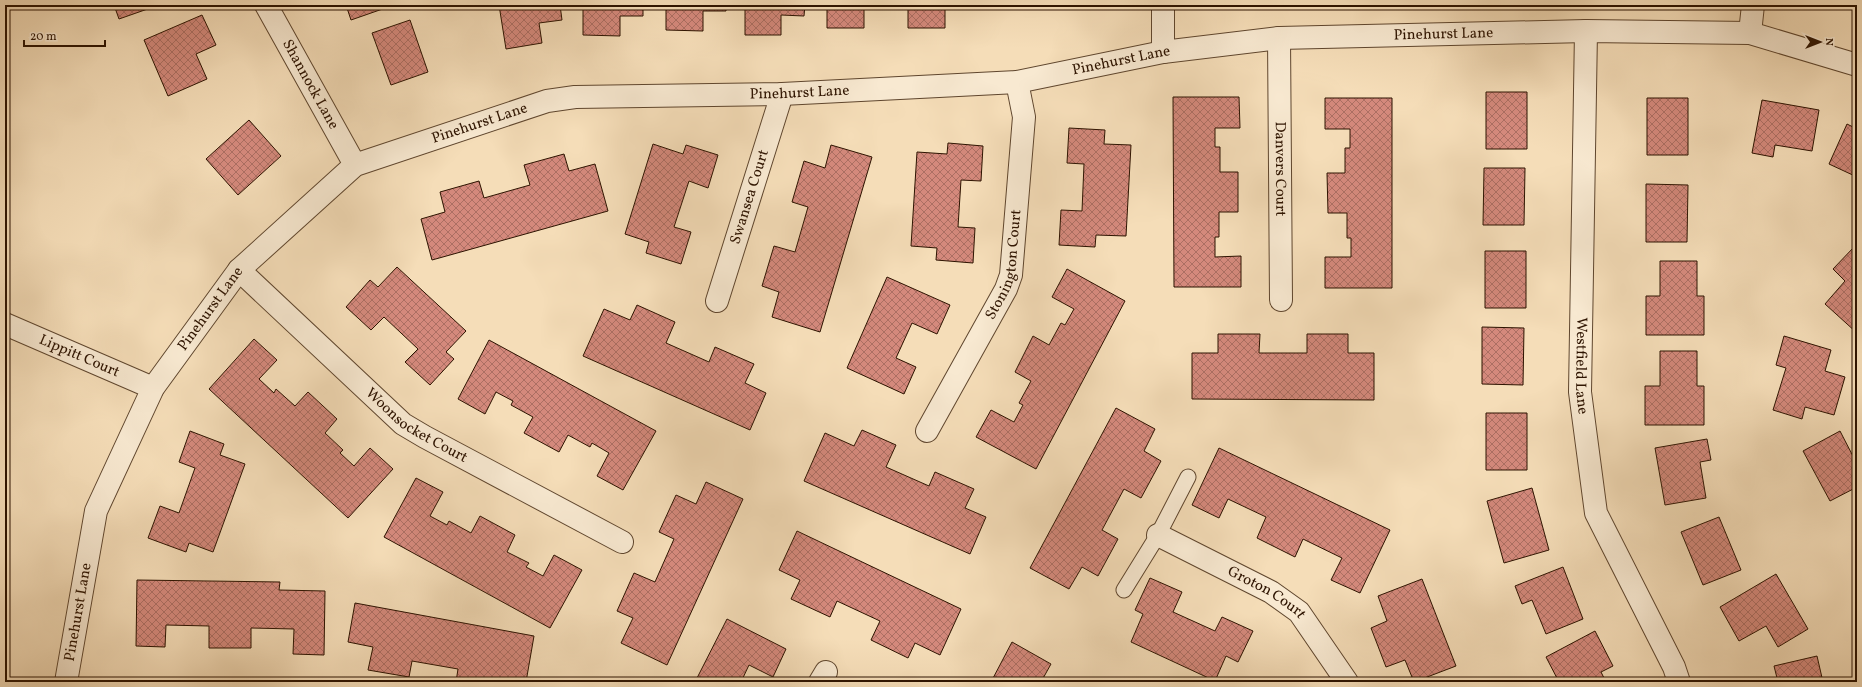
<svg xmlns="http://www.w3.org/2000/svg" width="1862" height="687" viewBox="0 0 1862 687" font-family="Vollkorn,serif">
<defs>
<pattern id="building-cross-hatch" width="8" height="8" patternUnits="userSpaceOnUse"><rect width="8" height="8" fill="#d4897c"/><path d="M0 0l8 8M0 8l8-8" fill="none" stroke="#ac6f63"/></pattern>
</defs>
<rect width="100%" height="100%" fill="#f5ddb8"/>
<filter id="stains"><feTurbulence type="fractalNoise" baseFrequency=".005" numOctaves="4"/><feColorMatrix values="0 0 0 0 .2 0 0 0 0 .09 0 0 0 0 .02 0 0 0 .5 -.17"/></filter>
<radialGradient id="worn" r=".72"><stop offset=".6" stop-color="#630" stop-opacity="0"/><stop offset="1" stop-color="#630" stop-opacity=".3"/></radialGradient>
<path fill="url(#building-cross-hatch)" stroke="#2d1300" d="M114 5H159L119 19Z
M346 5H394L351 20Z
M499 5H560L562 20 539 23 542 43 506 49Z
M583 5H643V16H620V36L583 35Z
M666 5H726V11H703V31L666 30Z
M745 5H805L804 16 781 15V35H745Z
M827 5H887V9L864 8V28H827Z
M908 5H968V8H945V28H908Z
M202 15 216 45 196 54 207 79 168 96 144 40Z
M410 20 428 72 391 85 372 33Z
M1486 92H1527V149H1486Z
M1173 97H1239L1240 128H1215V147H1220V172H1238V212H1219V237H1215V257L1241 256V287H1174Z
M1325 98H1392V288H1325V257H1351V238H1347V213H1328L1327 173H1345V148H1350V129H1325Z
M1647 98H1688V155H1647Z
M1762 100 1819 110 1812 151 1775 145 1773 157 1752 153Z
M249 120 281 156 238 195 206 159Z
M1847 124 1857 129V177L1829 164Z
M1069 128 1105 130 1104 144 1131 145 1126 236 1096 235 1095 247 1059 245 1061 210 1082 211 1084 164 1067 163Z
M948 143 983 146 981 181 961 180 958 227 975 228 973 263 936 260 937 248 911 246 917 152 947 154Z
M653 144 683 154 686 145 718 155 708 188 689 181 674 227 691 232 681 264 646 253 649 242 625 234Z
M831 145 872 157 820 332 772 317 779 292 762 286 774 246 795 252 808 207 792 202 804 161 825 168Z
M564 154 569 171 595 164 608 211 432 260 421 219 445 212 440 192 479 181 484 198 530 185 524 165Z
M1484 168H1525L1524 225H1483Z
M1646 184 1688 185 1687 242H1646Z
M1854 247 1857 249V333L1825 304 1845 281 1833 269Z
M1485 251H1526V308H1485Z
M1660 261H1697V296H1704V335H1646V296H1660Z
M397 267 466 331 446 352 454 359 430 385 405 362 418 349 384 317 371 330 346 307 370 280 378 287Z
M1067 269 1125 301 1036 469 976 437 991 410 1014 422 1023 405 1019 403 1031 381 1015 372 1033 336 1049 345 1061 323 1065 325 1074 309 1052 297Z
M887 277 950 305 937 334 912 323 896 358 916 367 904 394 847 368Z
M637 305 675 322 666 343 709 362 715 347 754 364 745 383 766 393 750 430 583 356 604 309 630 320Z
M1482 327 1524 328 1523 385 1482 384Z
M1218 334H1260L1259 353H1307V334H1348V353H1374V400L1192 399V353H1218Z
M1784 336 1831 350 1825 371 1845 377 1834 415 1805 407 1802 419 1773 410 1786 368 1776 365Z
M254 339 277 360 259 379 274 393 276 389 295 406 308 392 337 419 325 433 343 450 340 453 354 466 370 448 393 469 348 518 209 389Z
M489 340 656 431 623 490 597 476 609 453 592 443 590 447 568 435 559 452 524 433 533 417 511 405 513 401 496 392 485 414 458 399Z
M1660 351H1697V386H1704V425H1645V386H1660Z
M1116 408 1155 429 1144 451 1161 461 1141 498 1124 489 1102 530 1118 539 1098 576 1082 567 1069 589 1030 568Z
M1486 413H1527V470H1486Z
M862 430 896 445 886 467 929 486 935 472 974 489 965 508 986 517 970 554 804 481 825 433 854 446Z
M190 431 224 444 220 455 245 464 213 552 189 543 186 552 148 538 160 506 179 513 195 468 179 462Z
M1840 431 1857 464V487L1830 501 1803 451Z
M1707 439 1711 460 1700 462 1706 498 1665 505 1655 448Z
M1219 448 1390 530 1360 593 1331 580 1342 558 1303 539 1295 557 1257 538 1266 517 1228 499 1219 518 1192 505Z
M416 478 443 492 430 516 447 525 449 521 471 533 480 516 515 535 507 552 529 563 526 567 543 576 554 555 582 570 550 628 384 537Z
M706 482 743 499 667 665 621 643 633 618 617 611 634 573 655 582 674 539 659 532 676 495 696 504Z
M1532 488 1549 550 1504 563 1487 501Z
M1719 517 1741 570 1703 585 1681 532Z
M797 531 961 609 940 655 915 643 908 658 871 640 880 621 837 601 830 617 791 599 800 580 779 570Z
M1563 567 1583 619 1546 634 1532 600 1522 604 1515 586Z
M1776 574 1808 629 1778 647 1766 626 1739 641 1720 607Z
M1150 578 1182 592 1173 612 1215 631 1222 617 1253 631 1238 662 1226 656 1215 681 1131 642 1143 614 1135 610Z
M1422 579 1456 666 1414 682 1405 660 1386 667 1371 628 1387 621 1378 596Z
M137 580 280 582 279 590 325 591 324 655 293 654 294 629 251 628V648H209V626L166 625 165 647 136 646Z
M355 603 534 636 526 682H456L458 669 412 661 409 677 368 670 373 647 348 642Z
M727 619 786 649 773 677 749 665 741 682H695Z
M1595 631 1613 666 1601 672 1606 682H1559L1546 657Z
M1012 642 1051 664 1041 682H991Z
M1817 656 1823 682H1778L1774 666Z"/>
<g fill="none" stroke-linecap="round" stroke-linejoin="round">
<defs>
<path id="service" d="M1124 590 1158 535 1188 477"/>
<g id="minor">
<path id="s1" d="M266 5 355 165"/>
<path d="M1163 5V52"/>
<path id="s2" d="M1586 31 1580 392 1596 513 1674 667 1679 682"/>
<path d="M1750 33 1753 5"/>
<path id="s3" d="M1279 38 1281 300"/>
<path id="s4" d="M239 270 403 424 425 437 622 542"/>
<path id="s5" d="M717 301 782 94"/>
<path id="s6" d="M5 324 153 388"/>
<path id="s7" d="M927 431 1006 289 1011 275 1024 117 1017 82"/>
<path id="s8" d="M1158 535 1271 592 1299 612 1347 682"/>
<path id="s9" d="M66 682 96 511 153 388 239 270 355 165 547 101 575 97 782 94 1017 82 1163 52 1279 38 1586 31 1750 33 1857 65"/>
<path d="M820 682 826 672"/>
</g>
</defs>
<use href="#service" stroke="#5f462e" stroke-width="17"/>
<use href="#minor" stroke="#5f462e" stroke-width="24"/>
<use href="#service" stroke="#f8e9d1" stroke-width="15"/>
<use href="#minor" stroke="#f8e9d1" stroke-width="22"/>
</g>
<g text-anchor="middle" dominant-baseline="central" stroke-width="3" stroke-linejoin="round" paint-order="stroke">
<g font-size="15" fill="#2d1300" stroke="#f8e9d1">
<text stroke="none"><textPath href="#s9" startOffset="1715">Pinehurst Lane</textPath></text>
<text stroke="none"><textPath href="#s9" startOffset="1391">Pinehurst Lane</textPath></text>
<text stroke="none"><textPath href="#s1" startOffset="91">Shannock Lane</textPath></text>
<text stroke="none"><textPath href="#s9" startOffset="1067">Pinehurst Lane</textPath></text>
<text stroke="none"><textPath href="#s9" startOffset="743">Pinehurst Lane</textPath></text>
<text stroke="none"><textPath href="#s3" startOffset="131">Danvers Court</textPath></text>
<text stroke="none"><textPath href="#s5" startOffset="109">Swansea Court</textPath></text>
<text stroke="none"><textPath href="#s7" startOffset="186">Stonington Court</textPath></text>
<text stroke="none"><textPath href="#s9" startOffset="407">Pinehurst Lane</textPath></text>
<text stroke="none"><textPath href="#s6" startOffset="81">Lippitt Court</textPath></text>
<text stroke="none"><textPath href="#s2" startOffset="335">Westfield Lane</textPath></text>
<text stroke="none"><textPath href="#s4" startOffset="237">Woonsocket Court</textPath></text>
<text stroke="none"><textPath href="#s8" startOffset="123">Groton Court</textPath></text>
<text stroke="none"><textPath href="#s9" startOffset="71">Pinehurst Lane</textPath></text>
</g>
</g>
<rect width="1862" height="687" fill="none" stroke="#f5ddb8" stroke-width="20"/>
<rect x="6" y="6" width="1850" height="675" fill="none" stroke="#2d1300" stroke-width="2"/>
<rect x="10" y="10" width="1842" height="667" fill="none" stroke="#2d1300"/>
<g transform="translate(1820 42) rotate(90)" stroke="#f8e9d1" stroke-width="3" paint-order="stroke">
<path d="M0-3L7 15L0 10L-7 15Z" fill="#2d1300"/>
<text y="-6" font-size="11" font-weight="bold" text-anchor="middle" fill="#2d1300">N</text>
</g>
<path d="M24 40v6h81v-6" fill="none" stroke="#2d1300" stroke-width="2"/>
<text x="30" y="40" font-size="12" fill="#2d1300" stroke="#f8e9d1" stroke-width="3" paint-order="stroke">20 m</text>
<rect width="100%" height="100%" filter="url(#stains)"/>
<rect width="100%" height="100%" fill="url(#worn)"/>
</svg>
